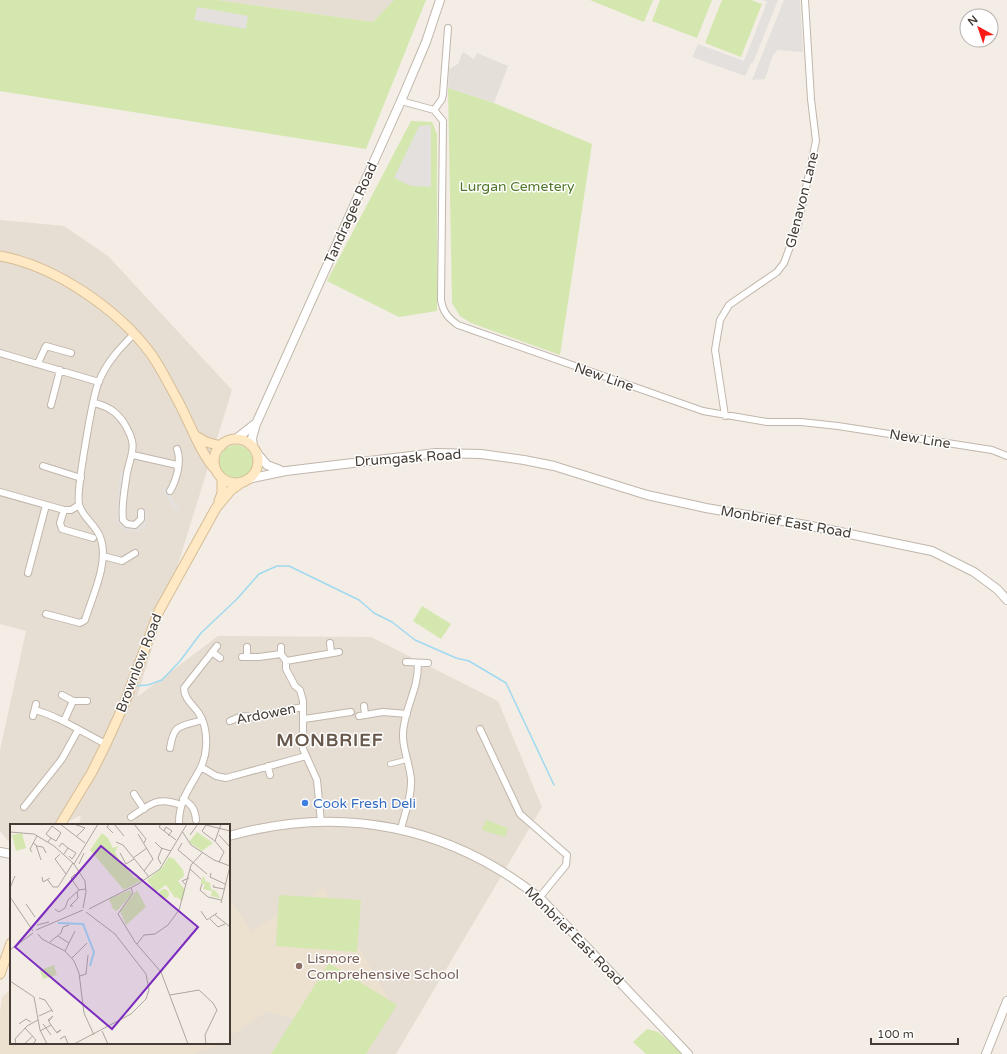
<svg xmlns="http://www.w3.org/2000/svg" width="1007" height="1054" viewBox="0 0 1007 1054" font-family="'Varela Round',sans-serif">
<rect width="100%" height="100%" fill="#f3ede5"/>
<path fill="#e6ded3" d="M217 0H394L373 22Z
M0 220 64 226 108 256 232 390 137 697 218 636 371 637 498 701 542 807 396 1054H21L24 1043H229V825H79L81 815 61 825H11V844L0 831V750L26 631 0 624Z"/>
<path fill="#e5dfda" d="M463 52 474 59 477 53 508 66 494 103 448 88 449 69 458 64Z"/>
<path fill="#ece0cf" d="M324 888 389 999 313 1046 294 1018 266 1012 229 1037V897L251 931Z
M11 989V1043H219L213 1047 193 1054H0V1013L2 997Z"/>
<path fill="#d4e7ae" d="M0 0H217L373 22 394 0H426L366 149 0 91Z
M590 0H653L644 22Z
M660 0H712L697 38 652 21Z
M722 0H751L762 4 741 57 705 43Z
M448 88 494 103 592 144 560 355 471 323 460 316 452 303Z
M411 121 432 122 437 134V311L399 317 327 281Z
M219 462a17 17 0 1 1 34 0a17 17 0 1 1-34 0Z
M422 606 451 624 441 639 413 621Z
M486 820 508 828 505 837 482 830Z
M279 895 361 900 357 952 276 946Z
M329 963 397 1005 366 1054H271Z
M647 1029 658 1032 683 1054H646L633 1042Z"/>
<path fill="#e3e0dd" d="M763 0H778L753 63H751L745 76 692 57 698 44 744 61 767 2Z
M784 0H800L803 52 778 50 773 55 765 79 752 80Z
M197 7 248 16 246 29 194 20Z
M431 125V187L411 186 394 178 419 126Z
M120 471 127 472 123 520 135 525 141 512 145 508 148 512 147 521 145 527 135 532 125 531 116 521Z
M165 487 179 509 176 512 162 490Z"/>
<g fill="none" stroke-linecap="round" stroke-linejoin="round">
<path stroke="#a1d9f0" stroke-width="1.5" d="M134 686 148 685 162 680 180 661 201 633 237 599 259 574 277 566H289L359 600 374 613 392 622 415 640 456 658 469 661 506 683 554 785"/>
<defs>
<path id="pedestrian" d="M390 764 406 760"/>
<path id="minor" d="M401 101 434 110 443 121 441 300C443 312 448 318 458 325L703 411 767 422H801L838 426 992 450 1007 456
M434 110 442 99 443 94 448 28
M0 353 99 382
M38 363 46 346 71 353
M94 403C107 406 116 411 124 423 138 446 132 450 127 473 125 487 121 506 123 520L127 524 135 525 141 519V512
M51 405 60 370
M725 416 715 350 720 320 729 305 777 272 784 263 798 225 816 141 811 99 805 0
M133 455 177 465
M43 466 81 478
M170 491C176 481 182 462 177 449
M0 492 64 510H71L79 505
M64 510 60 523 62 529 93 538
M103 556 122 561 135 553
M28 573 46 505
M46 614 80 623 85 620C92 597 110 561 100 537 96 525 81 516 79 504 76 491 93 394 99 381 107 362 119 349 133 335
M330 643 331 653
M281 647V654L286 661V669L295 686 300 690 303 701V749L317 780 321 822
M212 652 220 658
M242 657H259L281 654
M247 657V647
M286 661 339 652
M406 662 428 663
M62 695 73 701H87
M364 706 365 714
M35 710C60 717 82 732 106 744
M33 716 36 704
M359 716 383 712 407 714
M304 719 351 712
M64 721 73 701
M230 721 242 716 253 717 303 707
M480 729 520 814 567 855 566 865 539 898
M170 748C174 723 180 727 202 720
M268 766 270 775
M201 767 216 776 226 778 306 756
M134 794 144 809
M183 799C192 805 195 809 196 820
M24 807 62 759 78 730
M131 817C151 804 157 796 181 805
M179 825C178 789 205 776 206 747 207 734 205 722 198 712 192 704 184 698 184 688L217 646
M401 829C405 812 412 796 411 779 409 760 400 744 404 725 408 701 418 689 418 663"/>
<path id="tertiary" d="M236 439 255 424
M253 447 252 438 256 424 401 101 426 42 440 0
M256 452 267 465 280 470
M248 479 286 471 436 453 481 454 524 460 554 466 647 495 706 508 806 525 932 551 974 572 997 589 1007 600
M229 836C342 804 451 826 542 900L688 1054
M0 852 11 854
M986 1054 1007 1001"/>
<path id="secondary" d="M0 256C55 266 118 309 151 354 161 368 169 385 178 401 189 421 201 455 216 470
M196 436 206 442 221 446
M214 461a22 22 0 1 1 44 0a22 22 0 1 1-44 0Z
M219 501 222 493V478
M60 825 92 772 106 744 125 702 159 611 216 508 231 490 244 481
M0 974 11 943"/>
</defs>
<use href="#pedestrian" stroke="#c1b6ab" stroke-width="6"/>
<use href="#minor" stroke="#c1b6ab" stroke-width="8"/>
<use href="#tertiary" stroke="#c1b6ab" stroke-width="10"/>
<use href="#secondary" stroke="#d6bd97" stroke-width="11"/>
<use href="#pedestrian" stroke="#fff" stroke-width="4.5"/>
<use href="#minor" stroke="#fff" stroke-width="6"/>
<use href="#tertiary" stroke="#fff" stroke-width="8"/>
<use href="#secondary" stroke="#fee9c4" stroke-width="9"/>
</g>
<circle fill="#3f7fe0" stroke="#fff" stroke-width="1.5" cx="305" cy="803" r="4"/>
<circle fill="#8d6e63" stroke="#fff" stroke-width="1.5" cx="299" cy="966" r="4"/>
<g text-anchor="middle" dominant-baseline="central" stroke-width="3" stroke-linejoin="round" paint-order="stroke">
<g font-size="14" fill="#507629" stroke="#fff">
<text x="517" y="186">Lurgan Cemetery</text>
</g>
<g font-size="14" fill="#453d35" stroke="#fff">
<text transform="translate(802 200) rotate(-76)">Glenavon Lane</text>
<text transform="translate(351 213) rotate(-66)">Tandragee Road</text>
<text transform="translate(604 377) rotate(19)">New Line</text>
<text transform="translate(920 439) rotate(9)">New Line</text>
<text transform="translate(408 458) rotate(-4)">Drumgask Road</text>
<text transform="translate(786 522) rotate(10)">Monbrief East Road</text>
<text transform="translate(139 663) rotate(-69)">Brownlow Road</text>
<text transform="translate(266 714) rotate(-11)">Ardowen</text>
<text transform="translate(574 936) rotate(45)">Monbrief East Road</text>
</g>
<g font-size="14" fill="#366cbe" stroke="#fff" text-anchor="start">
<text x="313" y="803">Cook Fresh Deli</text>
</g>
<g font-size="14" fill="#785e54" stroke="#fff" text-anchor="start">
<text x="307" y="958">Lismore<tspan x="307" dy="16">Comprehensive School</tspan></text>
</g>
<g font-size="18" font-weight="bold" letter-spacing="1" fill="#68594c" stroke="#fff">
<text x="330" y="740">MONBRIEF</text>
</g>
</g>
<g transform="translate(10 824)">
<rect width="220" height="220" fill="#f3ede5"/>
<path d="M187 8 203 19 192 27 179 18ZM12 9 16 24 6 27 2 11ZM92 9 98 14 103 24 108 22 105 28 110 37 125 54 134 55 114 66 80 26ZM159 33 164 35 173 46 174 52 168 57 175 66 172 77 167 73 165 74 156 61 146 68 137 56 152 44ZM194 52 195 57 200 59 201 65 206 67 210 74 201 72 202 67 193 65 195 60H191V56ZM149 70a5 5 0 1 1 10 0a5 5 0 1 1-10 0ZM120 66 122 70 107 87 103 85 99 75ZM127 66 136 83 116 101 110 87ZM44 141 47 151 33 155 30 146Z" fill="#d4e7ae"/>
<path fill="none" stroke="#a1d9f0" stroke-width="2" d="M48 99 73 100 84 128 80 142"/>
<path fill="none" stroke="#ada79f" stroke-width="1" d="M50 0 75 19M64 0 75 4 67 12M99 0 97 3 103 9M104 0 114 12M124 0 136 15 134 19M151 0 149 3 166 16M154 7 156 3 162 7 158 12M172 7 181 21 204 36 220 42M0 8 24 10 44 22 64 40M194 9 205 17 214 28 209 38M194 9 192 7 196 1 220 7M128 10 143 35 134 47M180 11 188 0M209 11 220 23M205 17 211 0M38 18 41 14 46 17 51 9 42 2 36 10 41 14M106 18 113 21 139 53M145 18 151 24 161 27M23 19 26 21 31 36M172 19 168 26 197 50M26 22 33 23 36 29M49 23 52 19 58 24 54 30M58 24 66 29 62 35 59 32M22 28 20 25 27 12M110 29 116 40 124 35M50 30 45 35 56 50M123 34 137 24M69 40 74 29M151 40 148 34 152 24M180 45 191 55M201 49 200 53 215 60M65 50 61 54 69 66M32 53 33 58 40 54M37 55 43 63H48L63 39M192 60 190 66 198 73 211 76M176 61 172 57 179 54M204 61 203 63 214 65M0 64 5 52M121 64 123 69 108 90 125 118 151 148 178 220M0 73 23 107M211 79 220 42M16 80 25 93M63 82H60L68 74 67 68M73 84 76 68 75 57 64 40 88 0M45 85 49 88 55 84 58 76 69 66 76 65M79 85 128 60 150 45 177 0M191 87 197 96 207 89M205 91 219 102M200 95 208 103 215 100M27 101 39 98M26 106 73 86M28 110 32 115 55 127 64 137 69 149 74 189 84 211M48 112 59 119M40 118 51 109 53 103 59 101M127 120 134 111 145 110 158 101 169 86 181 41 192 29M0 126 23 109M55 127 65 107M62 134 77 119M70 152 76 150 78 131M0 157 24 173 30 206 37 220M160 171 189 166 203 179 207 186 195 211 196 220M29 174 35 176 43 188M29 192 42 186M39 197 43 192 38 196 41 201M9 200 16 195 21 198M33 200 41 211M15 204 26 216 23 220M30 207 41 201 47 209 51 206 47 208M92 207 98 220M50 215 55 212 58 220M6 220 5 215 17 202 28 196M14 220 23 212M64 220 121 190 136 175 139 166 136 150 105 110 76 88"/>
<path fill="#7b2cbf" fill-opacity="0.15" stroke="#7b2cbf" stroke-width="2" d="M91 22 188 103 102 205 5 123Z"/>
<rect width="220" height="220" fill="none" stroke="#453d35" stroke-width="2"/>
</g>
<g transform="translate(979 28) rotate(320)"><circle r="19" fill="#ffffff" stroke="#b5b1ae"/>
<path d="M0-3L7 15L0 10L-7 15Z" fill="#f91b16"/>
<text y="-6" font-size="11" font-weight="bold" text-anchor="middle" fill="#453d35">N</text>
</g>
<path d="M871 1038v6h87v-6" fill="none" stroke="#453d35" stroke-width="2"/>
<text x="877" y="1038" font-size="12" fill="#453d35" stroke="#ffffff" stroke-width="3" paint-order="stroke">100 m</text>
</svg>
